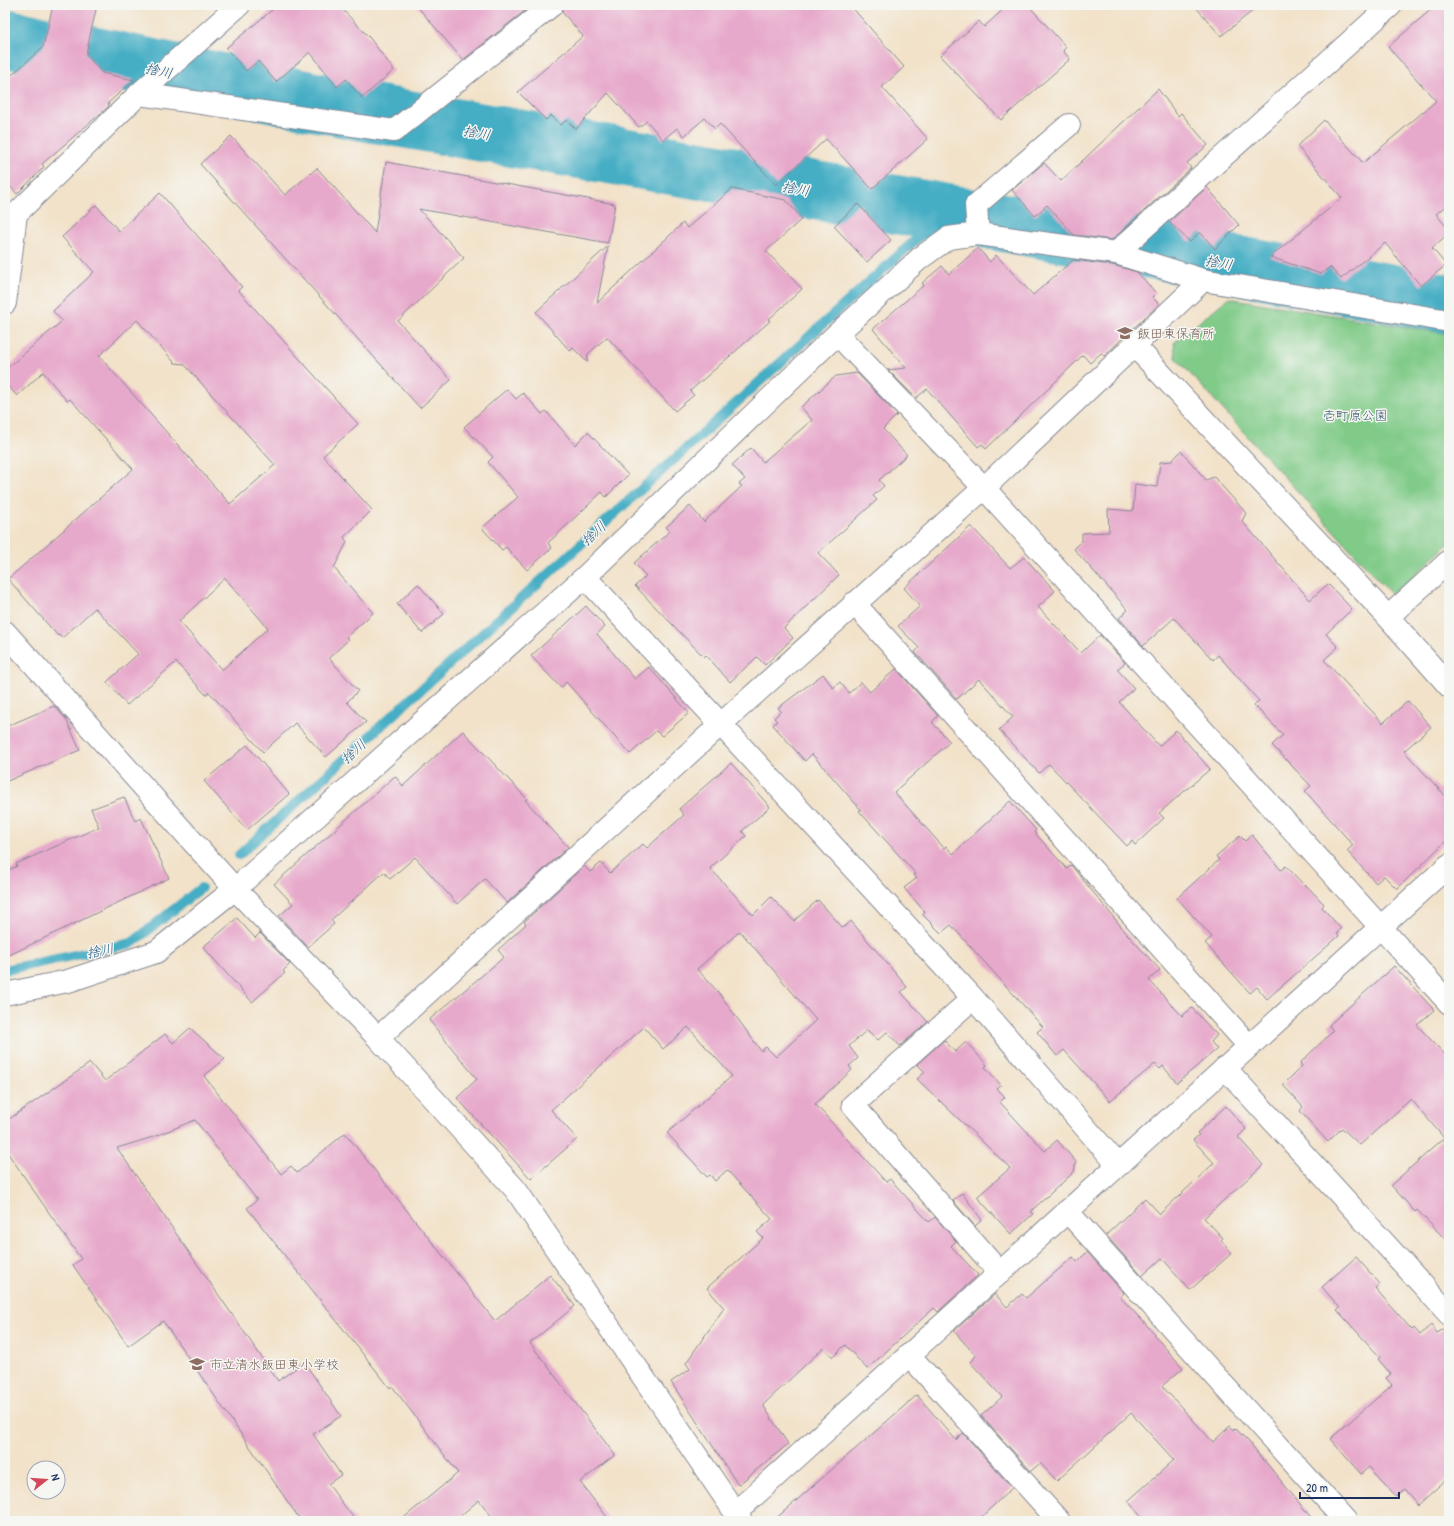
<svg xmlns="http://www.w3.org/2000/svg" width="1454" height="1526" viewBox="0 0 1454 1526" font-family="'Patrick Hand','Klee One',sans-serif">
<rect width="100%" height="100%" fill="#f6f6f2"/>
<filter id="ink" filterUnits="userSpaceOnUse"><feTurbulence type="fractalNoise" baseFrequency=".025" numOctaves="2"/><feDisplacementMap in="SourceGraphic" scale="8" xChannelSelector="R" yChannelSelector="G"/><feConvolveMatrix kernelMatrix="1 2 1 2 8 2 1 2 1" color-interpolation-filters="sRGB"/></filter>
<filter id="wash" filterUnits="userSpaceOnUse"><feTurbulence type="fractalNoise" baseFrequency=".012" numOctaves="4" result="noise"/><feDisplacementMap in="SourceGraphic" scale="16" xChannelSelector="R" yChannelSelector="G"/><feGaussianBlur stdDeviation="0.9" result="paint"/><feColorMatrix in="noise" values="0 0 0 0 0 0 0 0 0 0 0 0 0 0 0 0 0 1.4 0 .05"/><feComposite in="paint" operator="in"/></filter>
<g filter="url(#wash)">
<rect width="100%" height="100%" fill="#f2e2c9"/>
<path fill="#80cb88" stroke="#4e7d73" d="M1228 298 1449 334V543L1393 596 1176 358 1174 343Z"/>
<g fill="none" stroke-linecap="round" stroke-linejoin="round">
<path stroke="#45adc4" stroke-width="10" d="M239 855 922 234 950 215
M5 970 132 943 201 888"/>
<path stroke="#45adc4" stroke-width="59" d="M5 38 365 112 962 216
M990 220 1449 304"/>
</g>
<g id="blocks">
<path fill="#e7a9cb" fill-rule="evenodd" d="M53 5H97L86 54 102 73 134 80 108 103 109 106 108 107 42 164 44 167 17 194 5 180V81L43 47Z
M278 5H338L369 37 394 70 362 98 346 79 337 87 310 52 276 82 258 61 246 71 226 48Z
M416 5H532L463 60Z
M564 5H850L904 67 882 87 928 139 872 189 826 139 776 185 720 124 715 129 705 118 684 136 677 128 663 140 647 121 639 127 608 93 576 129 566 120 561 125 551 115 546 120 518 92 583 36 562 12Z
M1008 5H1028L1066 47 1063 51 1070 59 1001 120 940 56 979 21 984 27Z
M1194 5H1260L1221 36Z
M1436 5H1449V203L1436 214 1449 230V233L1432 248 1446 265 1421 286 1385 243 1341 279 1330 267 1321 274 1270 257 1342 198 1297 146 1324 120 1363 163 1436 101 1388 47Z
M1158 89 1178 116 1181 113 1208 145 1187 163 1191 168 1112 240 1074 235 1047 205 1035 216 1012 190 1044 163 1061 181Z
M231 136 285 195 317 168 375 233 386 162 615 204 608 243 419 209 464 258 398 321 451 380 420 408 200 164Z
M1207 187 1239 225 1215 249 1200 232 1190 242 1169 222Z
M732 189 786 200 802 219 766 251 802 289 768 320 770 321 690 391 694 395 675 411 607 337 588 354 587 362 573 348 570 351 536 312 608 246 597 303 683 223 687 228Z
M160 193 242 287 238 290 358 424 323 456 372 510 344 537 347 542 334 568 373 613 346 637 348 640 329 658 358 691 347 702 366 722 326 757 295 723 263 752 209 692 206 695 176 662 127 705 107 682 138 654 95 608 62 638 59 635 58 636 8 579 133 469 70 399 67 401 43 372 17 396 5 383V370L62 321 53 311 94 272 62 237 96 205 119 231ZM137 320 175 363 184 364 275 465 230 504 99 356ZM225 578 268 628 222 670 179 621Z
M858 204 891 240 867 262 834 226Z
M978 248 990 262 996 255 1033 295 1073 260 1113 265 1137 272 1156 293 1152 297 1159 304 1104 356 1101 353 1090 363 1083 355 986 449 982 444 978 447 927 389 916 398 888 370 906 368 873 329 924 285 922 283 942 266 949 274Z
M857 373 897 415 883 429 907 455 879 480 884 486 873 496 877 500 818 553 839 575 784 628 793 638 765 665 757 657 730 682 706 655 704 657 635 586 646 576 634 563 670 531 666 527 690 506 704 522 742 486 739 484 745 479 732 465 751 448 763 462 812 420 801 407 836 376Z
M507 389 516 399 523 393 542 414 546 411 575 445 588 432 628 475 606 497 602 492 548 543 552 548 527 570 506 547 502 550 482 528 518 497 488 462 493 457 464 427Z
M1181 451 1206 480 1214 477 1246 513 1242 521 1310 600 1328 584 1352 609 1326 634 1338 647 1324 660 1383 723 1408 701 1431 727 1404 751 1449 800V838L1397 889 1384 876 1376 883 1347 851 1353 845 1305 791 1311 786 1272 745 1283 735 1254 705 1259 701 1218 655 1213 660 1174 618 1143 646 1119 618 1128 610 1074 549 1082 541V533L1109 532 1108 509 1133 511 1135 484 1157 487 1160 462 1172 461Z
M971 526 1010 568 1024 557 1055 591 1038 607 1081 653 1100 635 1125 663 1117 669 1134 688 1119 702 1159 746 1176 730 1210 769 1159 813 1164 818 1135 845 1132 841 1127 846 1049 764 1039 773 999 730 1013 717 979 679 957 699 915 652 919 648 898 626 920 606 904 588Z
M418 584 444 614 422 633 397 604Z
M586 606 605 627 597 634 635 679 649 667 689 713 662 736 656 731 630 754 566 682 561 688 531 656Z
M896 669 938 716 932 722 950 742 894 792 944 848 946 846 953 854 1010 801 1036 830 1034 832 1067 869 1071 865 1128 935 1160 970 1149 980 1182 1016 1192 1008 1217 1035 1211 1042 1217 1049 1177 1083 1163 1066 1160 1069 1155 1064 1110 1101 1064 1050 1057 1056 1037 1032 1043 1027 951 925 941 933 923 915 925 912 904 888 917 878 914 875 916 874 859 811 861 810 812 754 805 761 773 725 777 721 774 718 781 711 778 708 823 674 833 688 840 682 849 693 861 682 870 692Z
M54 706 66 719 80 750 5 782V727Z
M463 731 527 799 525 800 568 847 507 903 485 879 457 904 415 857 390 879 384 872 331 920 334 924 308 947 279 916 293 904 274 884 395 776 403 786Z
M247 745 289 794 247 830 204 781Z
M731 763 770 807 742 831 746 836 710 868 753 915 771 897 794 921 818 900 843 928 851 921 907 987 901 992 928 1022 900 1046 887 1032 878 1040 867 1030 849 1046 858 1058 849 1066 852 1070 815 1104 886 1182 890 1179 929 1222 935 1217 956 1241 951 1246 978 1275 938 1312 934 1308 867 1369 845 1345 833 1357 823 1348 763 1405 788 1444 738 1485 671 1382 690 1369 686 1363 724 1308 707 1288 763 1238 757 1232 772 1219 727 1170 715 1181 710 1175 707 1177 667 1133 732 1076 688 1027 663 1049 644 1027 551 1110 577 1139 531 1179 457 1098 477 1079 429 1020 504 957 498 950 526 924 524 922 584 866 590 872 601 863 610 873 643 844 647 848 684 815 679 809ZM740 931 816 1020 776 1057 766 1047 761 1051 719 993 697 969Z
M124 797 135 821 141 818 169 878 5 957V872L17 866 16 864 99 827 91 809Z
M1252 835 1281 870 1286 866 1305 886 1306 885 1324 904 1322 907 1341 929 1337 933 1339 936 1267 999 1257 987 1250 993 1205 943 1212 937 1177 898 1219 860 1216 856 1240 836 1245 841Z
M237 918 255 938 260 933 290 964 283 971 285 973 252 1002 203 947Z
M1394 966 1434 1010 1417 1025 1449 1059V1243L1417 1210 1415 1212 1391 1185 1444 1138 1411 1099 1360 1145 1342 1128 1328 1142 1300 1111 1303 1107 1283 1085 1302 1066 1300 1063 1333 1031 1329 1025Z
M190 1028 225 1059 204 1076 281 1174 291 1166 297 1173 345 1133 495 1321 550 1275 575 1306 530 1343 615 1455 580 1482 610 1521H495L479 1500 454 1521H400L458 1473 392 1386 390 1388 247 1208 257 1200 195 1120 153 1137 117 1148 278 1381 304 1362 341 1416 313 1434 341 1475 328 1484 356 1521H301L163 1321 128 1346 73 1265 81 1259 5 1149V1122L90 1063 105 1081 165 1034 173 1043Z
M944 1040 955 1052 966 1042 987 1065 985 1067 1001 1085 997 1088 1005 1097 1000 1102 1007 1110 1045 1151 1057 1140 1076 1162 1074 1172 1030 1212 1033 1214 1011 1234 977 1197 1010 1168 917 1079 925 1072 917 1064Z
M1226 1106 1246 1129 1238 1137 1263 1165 1204 1218 1223 1238 1221 1240 1232 1253 1190 1290 1162 1258 1142 1276 1106 1235 1145 1198 1160 1214 1214 1163 1193 1140 1199 1135 1197 1133Z
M962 1193 982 1220 975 1226 953 1201Z
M1087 1252 1124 1293 1120 1297 1154 1333 1153 1334 1183 1368 1162 1386 1213 1442 1230 1426 1234 1430 1235 1428 1249 1442 1314 1521H1145L1128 1501 1174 1460 1131 1413 1057 1481 1040 1463 1031 1471 981 1416 1002 1397 970 1362 976 1356 954 1331 995 1294 1007 1307 1022 1294 1026 1298 1073 1257 1077 1262Z
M1356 1257 1380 1284 1375 1288 1412 1330 1414 1328 1420 1335 1431 1325 1437 1333 1449 1326V1477L1418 1505 1404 1489 1396 1496 1369 1467 1361 1474 1330 1439 1392 1385 1386 1378 1391 1374 1378 1359 1380 1357 1337 1310 1340 1308 1322 1287Z
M917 1395 956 1440 963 1433 1012 1488 977 1521H773Z"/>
</g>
</g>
<g filter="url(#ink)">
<use href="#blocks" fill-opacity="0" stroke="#868894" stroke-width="1"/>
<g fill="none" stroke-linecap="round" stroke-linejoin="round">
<defs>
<path id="minor" d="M139 94 394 131 552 5
M978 234 976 205 1069 125
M1116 253 1391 5
M5 303 16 214 139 94 239 5
M837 334 984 488 1449 1003
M1134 345 1388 617 1449 686
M585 577 973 998 1118 1165
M854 603 1249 1046
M1388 617 1449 561
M5 632 235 889 378 1038 516 1190 741 1521
M5 994 68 981 156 952 235 889 585 577 837 334 919 259 948 238 978 234 1116 253 1203 280 1449 321
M973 998 853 1105 1000 1273
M378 1038 721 724 984 488 1203 280
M1225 1068 1449 1314
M1067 1211 1346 1521
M909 1355 1059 1521"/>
<path id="tertiary" d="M735 1513 1449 865"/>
</defs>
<use href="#minor" stroke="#868894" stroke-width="24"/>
<use href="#tertiary" stroke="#868894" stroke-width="24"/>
<use href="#minor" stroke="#fff" stroke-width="22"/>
<use href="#tertiary" stroke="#fff" stroke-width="22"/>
</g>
</g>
<defs>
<symbol id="school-bare" viewBox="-9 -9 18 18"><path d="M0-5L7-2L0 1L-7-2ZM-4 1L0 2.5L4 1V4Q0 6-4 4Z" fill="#8d6e63" stroke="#f6f6f2" stroke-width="2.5" paint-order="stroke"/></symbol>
</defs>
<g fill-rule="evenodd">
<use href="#school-bare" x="1114" y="322" width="22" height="22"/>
<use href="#school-bare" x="186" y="1353" width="22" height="22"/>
</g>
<g text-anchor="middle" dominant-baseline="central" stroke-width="3" stroke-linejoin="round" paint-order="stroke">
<g font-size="13" fill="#785e54" stroke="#f6f6f2" text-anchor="start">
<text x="1137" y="333">飯田東保育所</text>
<text x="209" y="1364">市立清水飯田東小学校</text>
</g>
<g font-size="13" fill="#345668" stroke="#f6f6f2">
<text x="1355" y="415">壱町原公園</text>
</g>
<g font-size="14" font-style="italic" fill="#2a5b82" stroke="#f6f6f2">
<text transform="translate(159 70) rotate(12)">捨川</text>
<text transform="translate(477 132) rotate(10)">捨川</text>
<text transform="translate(796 188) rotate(10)">捨川</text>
<text transform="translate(1219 262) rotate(10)">捨川</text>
<text transform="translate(593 533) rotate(-42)">捨川</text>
<text transform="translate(353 751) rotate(-42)">捨川</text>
<text transform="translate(100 950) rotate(-12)">捨川</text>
</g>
</g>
<rect width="1454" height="1526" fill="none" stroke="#f6f6f2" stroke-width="20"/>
<g transform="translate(46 1480) rotate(73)"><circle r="19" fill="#f6f6f2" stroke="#9ea6b7"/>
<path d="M0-3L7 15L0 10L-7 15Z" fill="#d1495b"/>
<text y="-6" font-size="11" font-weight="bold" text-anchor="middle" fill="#1b2f5e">N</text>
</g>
<path d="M1300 1492v6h99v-6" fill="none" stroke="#1b2f5e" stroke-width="2"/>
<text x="1306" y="1492" font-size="12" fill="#1b2f5e" stroke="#f6f6f2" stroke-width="3" paint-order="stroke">20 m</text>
</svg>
